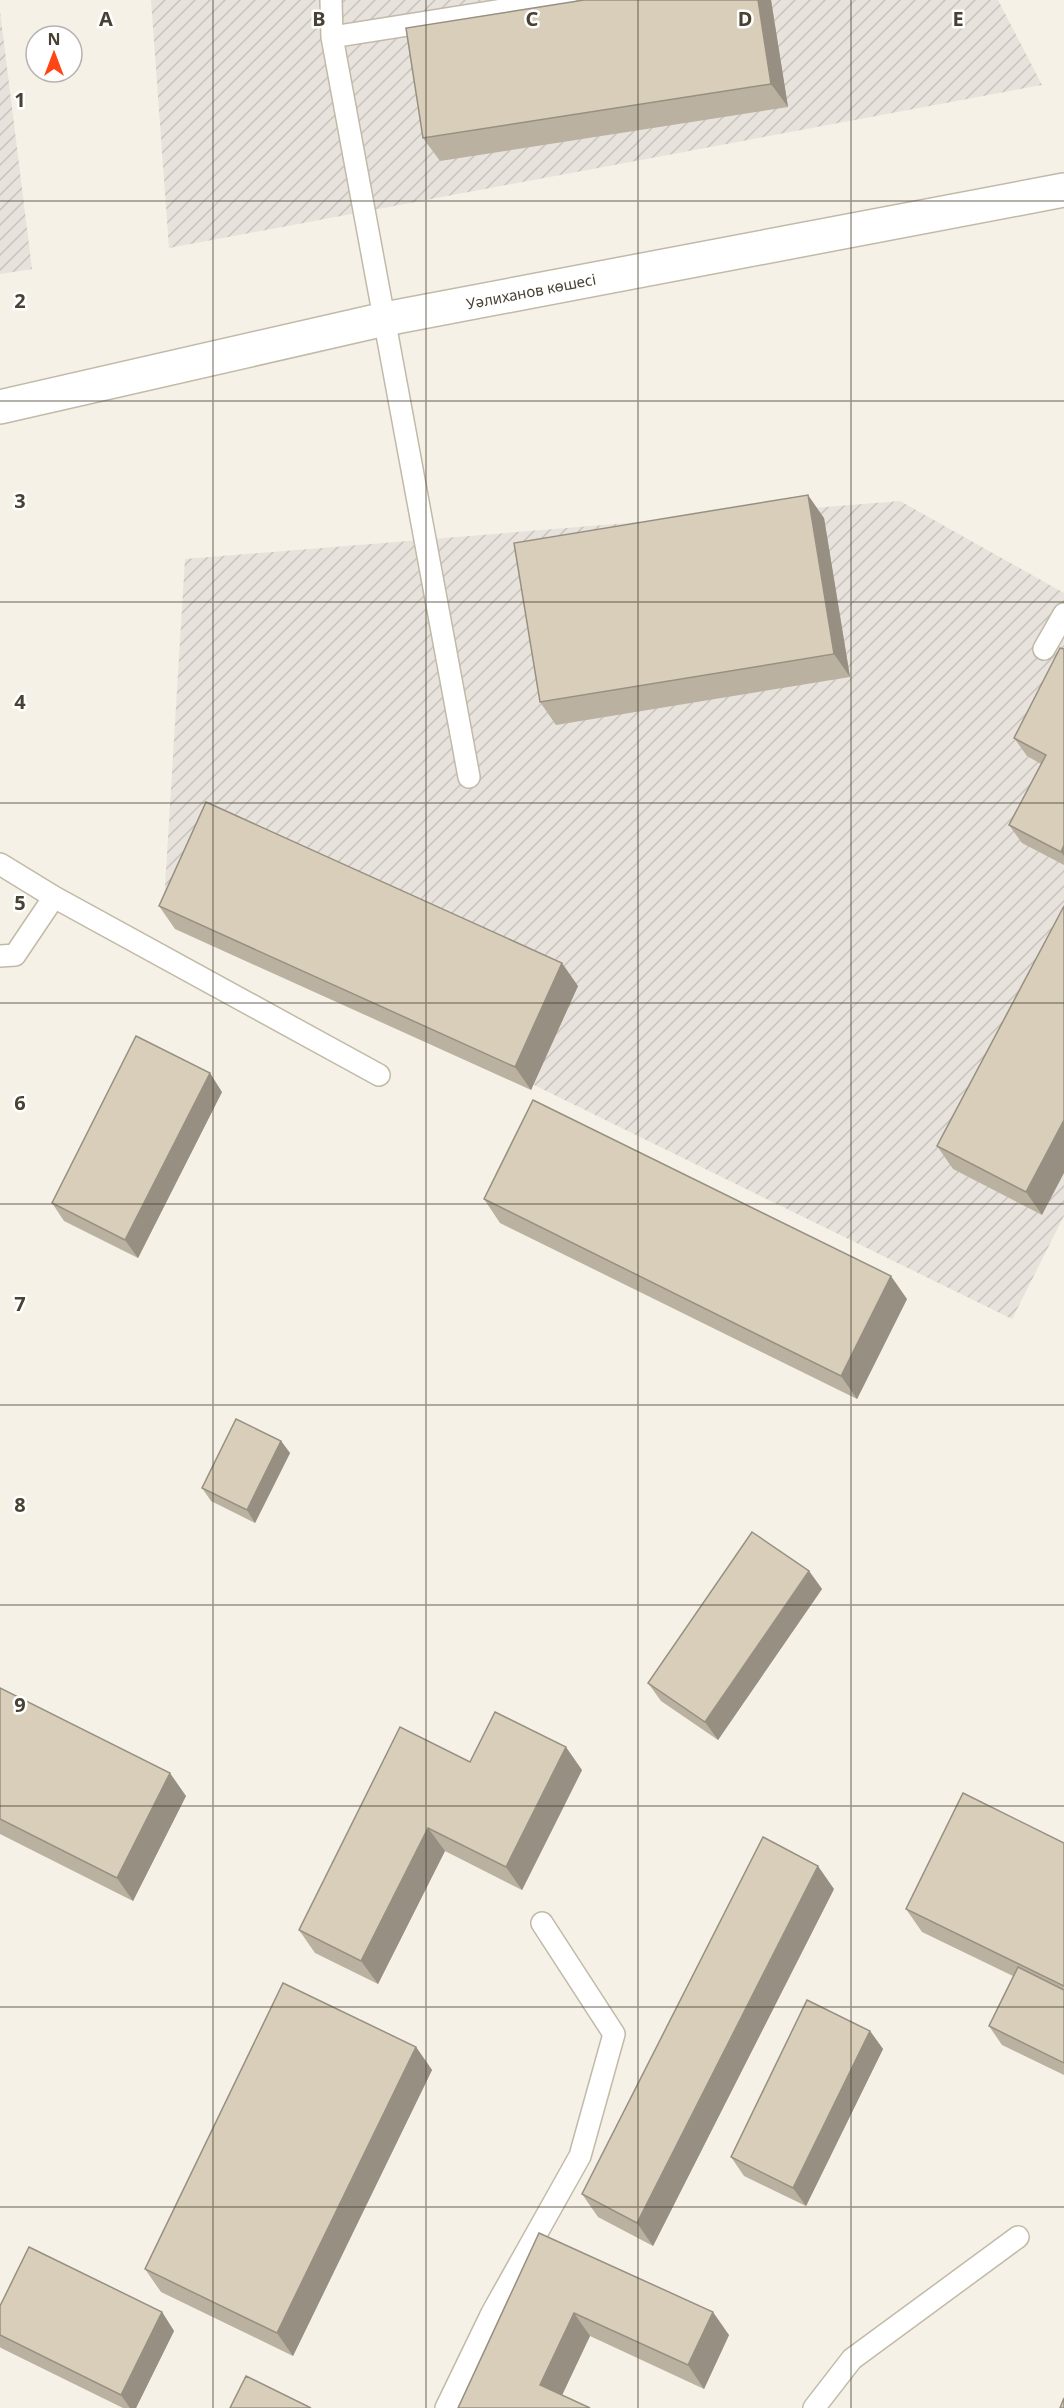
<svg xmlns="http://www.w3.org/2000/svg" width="1064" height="2408" viewBox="0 0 1064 2408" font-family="'Noto Sans',sans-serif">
<defs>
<pattern id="industrial-furrows" width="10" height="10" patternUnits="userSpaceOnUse" patternTransform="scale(1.5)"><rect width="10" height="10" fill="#e7e2db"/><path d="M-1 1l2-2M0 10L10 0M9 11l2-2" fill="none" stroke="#c8c3bd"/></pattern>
</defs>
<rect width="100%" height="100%" fill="#f5f1e6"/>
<path fill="url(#industrial-furrows)" d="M151 0H998L1042 85 169 248Z
M0 11 32 269 0 274Z
M900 501 1064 593V1216L1012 1319 164 904 185 559Z"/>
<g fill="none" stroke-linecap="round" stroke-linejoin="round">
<defs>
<path id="service" d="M331 0 332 37
M1044 649 1064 614
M469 777 332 37 566 0
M0 864 54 897 379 1075
M0 956 15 955 54 897
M446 2408 492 2313 580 2156 614 2034 542 1923
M814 2408 852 2359 1018 2237"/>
<path id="tertiary" d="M0 407 385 319 1064 190"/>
</defs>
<use href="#service" stroke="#c2baa7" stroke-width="24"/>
<use href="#tertiary" stroke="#c2baa7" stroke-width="36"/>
<use href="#service" stroke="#fff" stroke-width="21"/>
<use href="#tertiary" stroke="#fff" stroke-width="33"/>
</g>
<path fill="#bab1a0" d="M771 0 788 107 440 161 423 138Z
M824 518 850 677 556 725 540 702Z
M1064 649V865L1022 843 1009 825 1041 764 1027 756 1014 738Z
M159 906 578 986 531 1090 175 929Z
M1064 906 1042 1215 953 1169 937 1146Z
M222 1092 138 1258 64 1221 52 1203Z
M484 1199 907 1299 857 1399 500 1223Z
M281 1441 290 1453 255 1523 211 1501 202 1488Z
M809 1571 822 1589 718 1740 661 1701 648 1683Z
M0 1688 186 1796 133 1901 0 1834Z
M470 1762 582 1770 522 1890 445 1851 378 1984 315 1953 299 1930Z
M1064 1843V2075L1002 2045 989 2026 1013 1976 922 1932 906 1909Z
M834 1889 653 2246 598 2217 582 2194Z
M870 2031 883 2049 806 2206 744 2176 731 2157Z
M416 2047 432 2070 293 2356 161 2292 145 2269Z
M539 2233 729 2335 704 2389 590 2336 562 2395 458 2408Z
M0 2306 162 2312 174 2331 136 2408H123L1 2348 0 2347Z"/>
<path fill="#979082" d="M758 0H771L788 107 771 84Z
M808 495 824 518 850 677 834 654Z
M1064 845V856L1061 852Z
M562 963 578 986 531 1090 515 1067Z
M210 1073 222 1092 138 1258 125 1240Z
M1064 1120V1173L1042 1215 1026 1192Z
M891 1276 907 1299 857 1399 841 1376Z
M281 1441 290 1453 255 1523 247 1510Z
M809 1571 822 1589 718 1740 705 1722Z
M566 1747 582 1770 522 1890 506 1867Z
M170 1773 186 1796 133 1901 117 1878Z
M428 1828 445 1851 378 1984 361 1961Z
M818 1866 834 1889 653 2246 637 2223Z
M870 2031 883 2049 806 2206 793 2188Z
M416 2047 432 2070 293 2356 277 2333Z
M162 2312 174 2331 136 2408H130L121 2395Z
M713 2312 729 2335 704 2389 688 2365Z
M574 2313 590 2336 556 2408 540 2385Z"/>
<path fill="#d8ceba" stroke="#979082" stroke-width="1.5" d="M584 0H758L771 84 423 138 406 28Z
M808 495 834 654 540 702 514 543Z
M1060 648 1064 649V845L1061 852 1009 825 1046 755 1014 738Z
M206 802 562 963 515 1067 159 906Z
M1064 906V1120L1026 1192 937 1146Z
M136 1036 210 1073 125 1240 52 1203Z
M533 1100 891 1276 841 1376 484 1199Z
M236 1419 281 1441 247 1510 202 1488Z
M752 1532 809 1571 705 1722 648 1683Z
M0 1688 170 1773 117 1878 0 1819Z
M495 1712 566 1747 506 1867 428 1828 361 1961 299 1930 400 1727 470 1762Z
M963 1793 1064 1843V1986L906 1909Z
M763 1837 818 1866 637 2223 582 2194Z
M1018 1967 1064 1990V2063L989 2026Z
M283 1983 416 2047 277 2333 145 2269Z
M807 2000 870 2031 793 2188 731 2157Z
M539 2233 713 2312 688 2365 574 2313 540 2385 590 2408H458Z
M29 2247 162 2312 121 2395 0 2335V2306Z
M246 2376 311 2408H230Z
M1064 2398V2408H1060Z"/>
<path fill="none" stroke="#494234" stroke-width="1.5" stroke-opacity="0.55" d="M213 0V2408M426 0V2408M638 0V2408M851 0V2408M0 201H1064M0 401H1064M0 602H1064M0 803H1064M0 1003H1064M0 1204H1064M0 1405H1064M0 1605H1064M0 1806H1064M0 2007H1064M0 2207H1064"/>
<g text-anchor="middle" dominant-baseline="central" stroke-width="5" stroke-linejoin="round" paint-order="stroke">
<g font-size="15" fill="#494234" stroke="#fff">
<text transform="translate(531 291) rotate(-11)">Уәлиханов көшесі</text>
</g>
</g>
<g font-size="20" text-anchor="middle" font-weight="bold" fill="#494234" stroke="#fff" stroke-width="5" stroke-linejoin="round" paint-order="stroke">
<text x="106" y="26">A</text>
<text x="319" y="26">B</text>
<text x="532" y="26">C</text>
<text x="745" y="26">D</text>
<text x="958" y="26">E</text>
<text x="20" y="107">1</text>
<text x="20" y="308">2</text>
<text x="20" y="508">3</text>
<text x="20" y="709">4</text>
<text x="20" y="910">5</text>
<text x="20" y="1110">6</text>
<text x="20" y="1311">7</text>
<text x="20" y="1512">8</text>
<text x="20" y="1712">9</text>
</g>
<g transform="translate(54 54)"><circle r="28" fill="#ffffff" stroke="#b6b3ae" stroke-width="1.5"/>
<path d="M0-4.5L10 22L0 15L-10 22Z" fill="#ff4513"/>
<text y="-9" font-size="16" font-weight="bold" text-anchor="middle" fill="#494234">N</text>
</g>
</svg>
